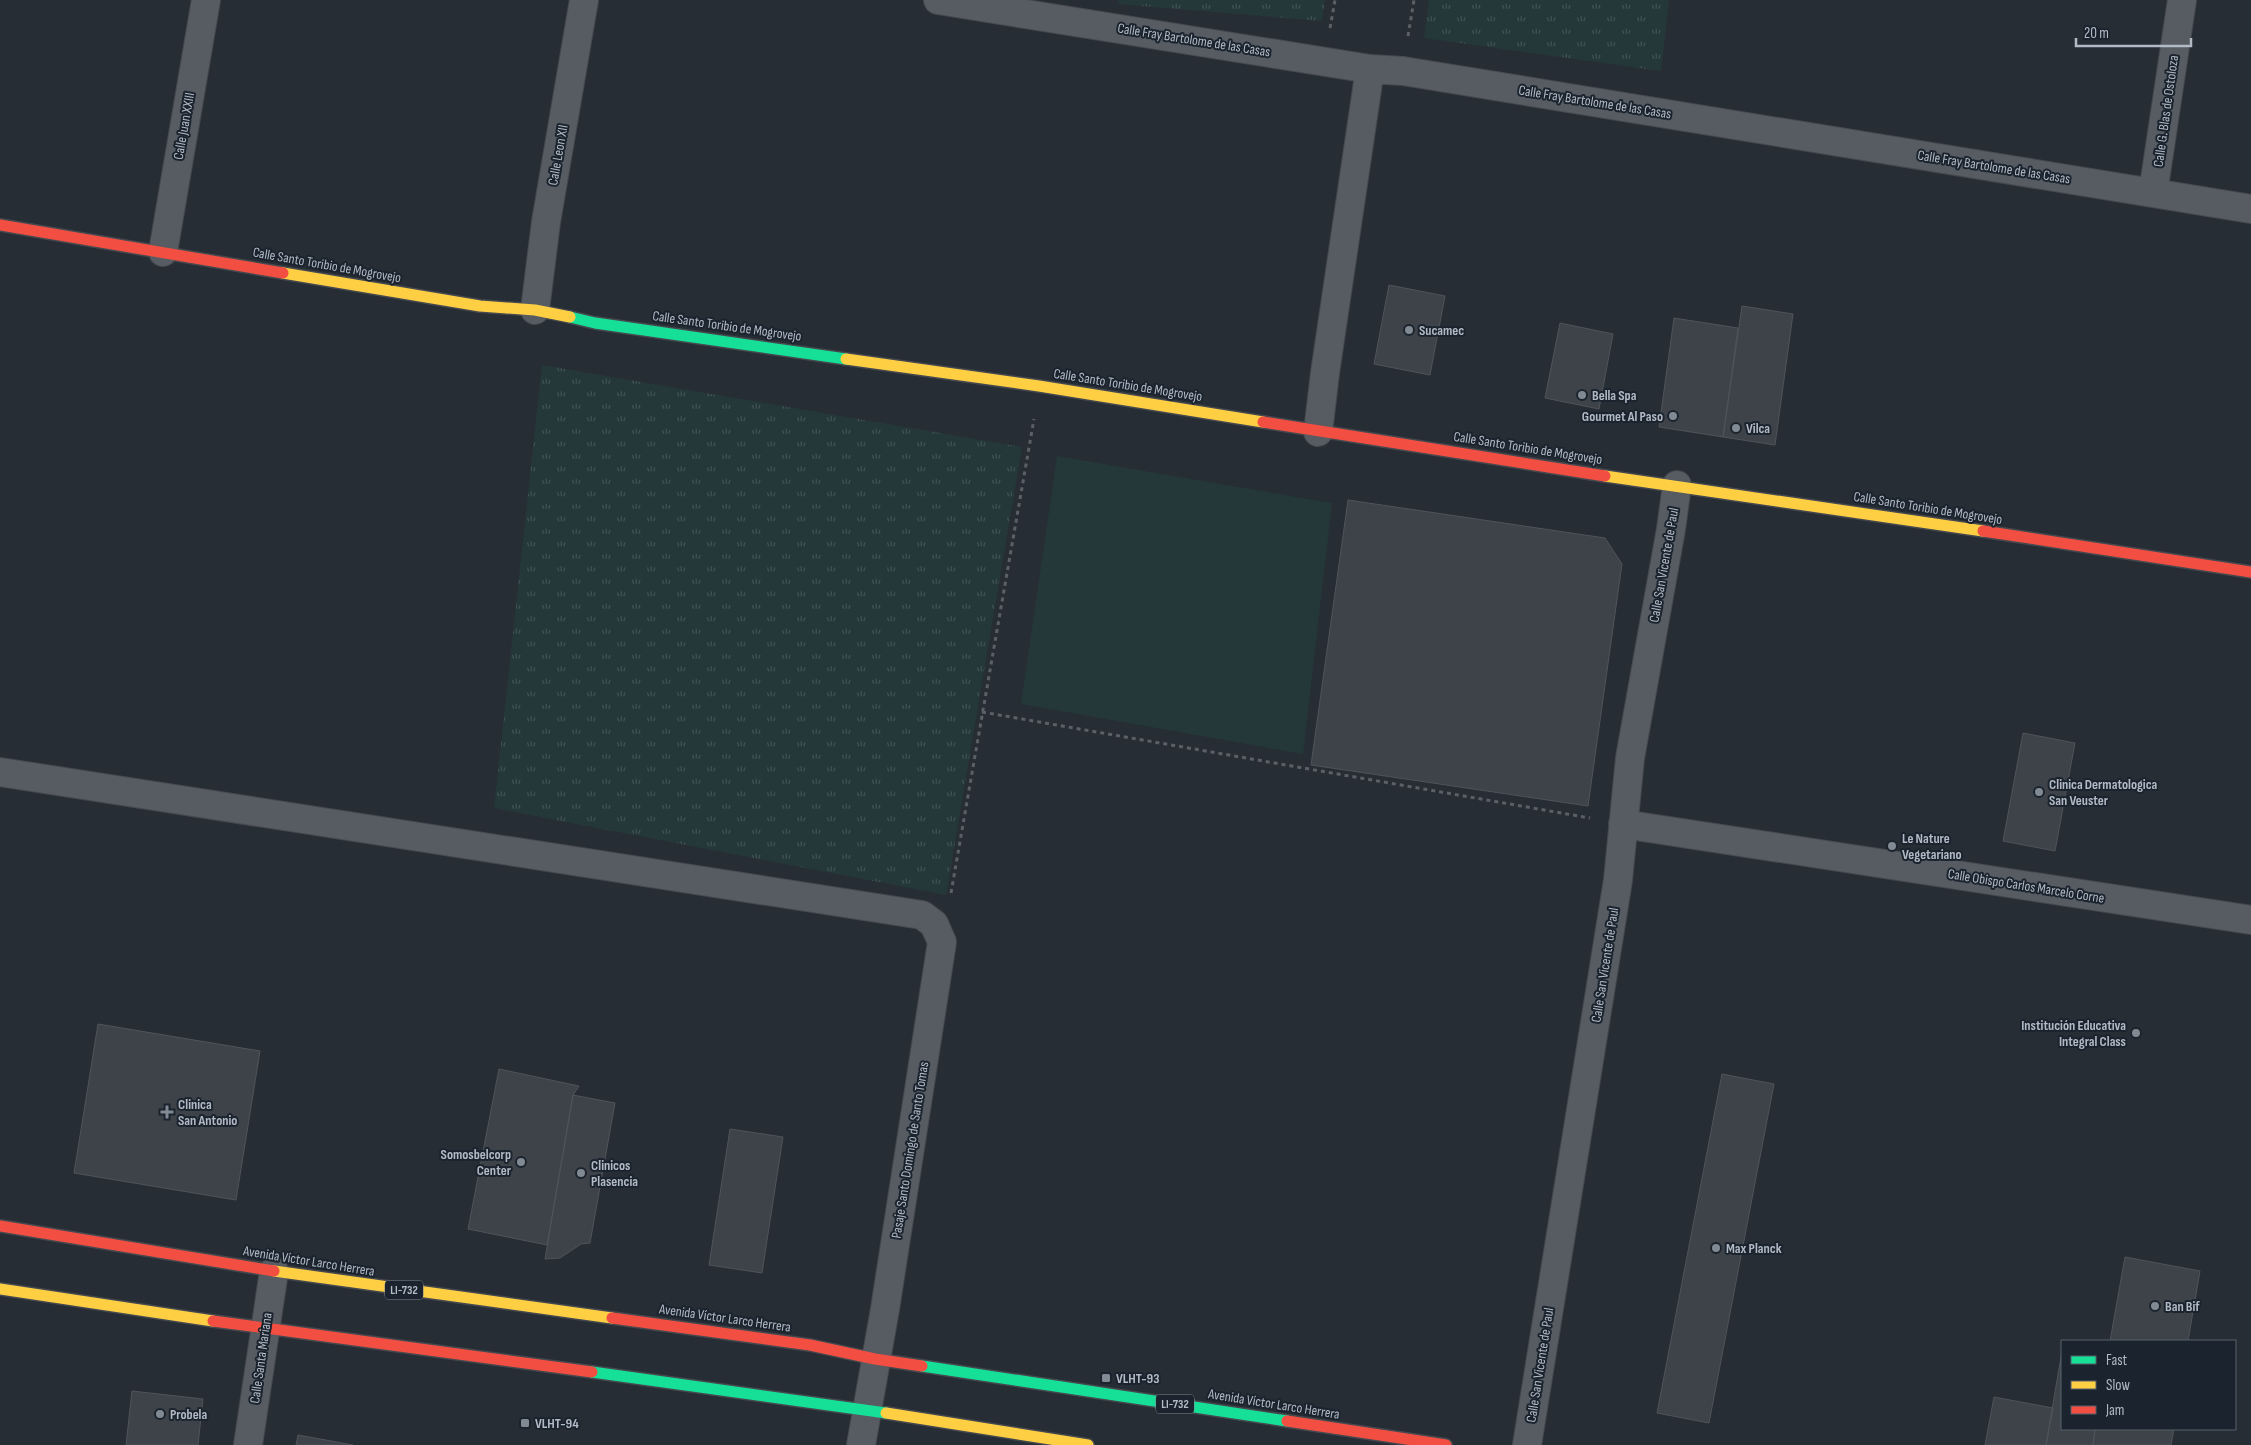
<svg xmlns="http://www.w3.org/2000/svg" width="2251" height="1445" viewBox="0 0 2251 1445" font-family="'Sofia Sans Condensed',sans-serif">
<defs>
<pattern id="park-tufts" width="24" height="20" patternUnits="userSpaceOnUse" patternTransform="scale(1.25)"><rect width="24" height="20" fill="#243739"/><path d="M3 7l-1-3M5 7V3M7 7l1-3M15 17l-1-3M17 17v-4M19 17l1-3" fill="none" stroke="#415254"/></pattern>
</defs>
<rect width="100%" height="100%" fill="#272d34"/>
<path fill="url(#park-tufts)" d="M1119 0H1325L1322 21 1118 4Z
M1429 0H1669L1661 71 1424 38Z
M542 365 1022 447 946 895 494 808Z"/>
<path fill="#243739" d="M1057 456 1332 503 1303 754 1021 704Z"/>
<path fill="#3e4349" stroke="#4f545b" d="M1389 285 1445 296 1430 375 1374 364Z
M1742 306 1793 314 1775 445 1723 437Z
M1674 318 1738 328 1723 437 1659 427Z
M1560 323 1613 334 1599 409 1545 398Z
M1348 500 1605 538 1622 564 1588 806 1311 765Z
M2023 733 2075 743 2055 851 2003 841Z
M98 1024 260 1051 236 1200 74 1173Z
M499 1069 579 1086 573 1095 547 1245 468 1229Z
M1722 1074 1774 1084 1709 1423 1657 1413Z
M573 1095 615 1103 590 1243 581 1244 560 1258 545 1259Z
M730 1129 783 1137 762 1273 709 1265Z
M2125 1257 2200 1271 2188 1341H2110Z
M2062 1351V1429H2095L2093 1445H2046Z
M132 1391 203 1399 198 1445H126Z
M1994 1397 2053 1408 2046 1445H1985Z
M2095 1429H2174L2171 1445H2093Z
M298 1435 353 1445H296Z"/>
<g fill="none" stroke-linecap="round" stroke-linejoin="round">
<defs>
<path id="street" d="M938 0 1370 69 1403 71 2251 209
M2153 193 2182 0
M163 252 206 0
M535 310 546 222 584 0
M1318 432 1325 373 1370 69
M0 772 922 915 934 924 942 942 885 1309 861 1445
M1623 824 2251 920
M248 1445 274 1271
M1527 1445 1618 880 1630 758 1671 529 1677 485"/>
<path id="fast" d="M570 317 595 323 846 359
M922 1366 1287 1421
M592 1372 886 1413"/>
<path id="slow" d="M283 273 480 306 535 310 570 317
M846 359 1039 386 1263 422
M1605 476 1983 531
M274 1271 612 1318
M0 1289 213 1321
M886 1413 1088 1445"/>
<path id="jam" d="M0 225 283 273
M1263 422 1605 476
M1983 531 2251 572
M0 1226 274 1271
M612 1318 810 1345 875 1359 922 1366
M213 1321 592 1372
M1287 1421 1446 1445"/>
</defs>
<use href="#street" stroke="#45494f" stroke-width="30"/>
<use href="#fast" stroke="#45494f" stroke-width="14"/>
<use href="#slow" stroke="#45494f" stroke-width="14"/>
<use href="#jam" stroke="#45494f" stroke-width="14"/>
<path stroke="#5b6066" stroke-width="3" stroke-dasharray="4 4" stroke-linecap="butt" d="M1330 28 1335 0
M1408 36 1414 0
M982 712 1590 818
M951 893 1034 419"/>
<use href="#street" stroke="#575c62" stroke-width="28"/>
<use href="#fast" stroke="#16e098" stroke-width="11"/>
<use href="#slow" stroke="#ffcf43" stroke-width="11"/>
<use href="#jam" stroke="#f24e42" stroke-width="11"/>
</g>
<g fill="#818992" stroke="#1b242e" stroke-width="2">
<circle cx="1409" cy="330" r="5"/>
<circle cx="1582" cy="395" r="5"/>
<circle cx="1673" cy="416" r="5"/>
<circle cx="1736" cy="428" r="5"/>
<circle cx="2039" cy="792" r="5"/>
<circle cx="1892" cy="846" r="5"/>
<circle cx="2136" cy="1033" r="5"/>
<path d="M164.5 1104.5h5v5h5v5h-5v5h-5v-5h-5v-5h5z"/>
<circle cx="521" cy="1162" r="5"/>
<circle cx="581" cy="1173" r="5"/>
<circle cx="1716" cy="1248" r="5"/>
<circle cx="2155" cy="1306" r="5"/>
<rect x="1101" y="1373" width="10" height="10" rx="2.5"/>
<circle cx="160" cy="1414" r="5"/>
<rect x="520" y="1418" width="10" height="10" rx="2.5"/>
</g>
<g text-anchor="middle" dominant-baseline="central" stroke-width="4" stroke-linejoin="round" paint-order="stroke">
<g fill="#1b242e" stroke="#848d98" stroke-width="1">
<rect x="385" y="1280.5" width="38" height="19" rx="4"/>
<rect x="1156" y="1394.5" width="38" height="19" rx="4"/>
</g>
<g font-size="12" font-weight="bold" fill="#b1bac5">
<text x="404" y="1290">LI-732</text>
<text x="1175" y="1404">LI-732</text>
</g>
<g font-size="14" fill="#b1bac5" stroke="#1b242e">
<text transform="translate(1194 40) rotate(9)">Calle Fray Bartolome de las Casas</text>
<text transform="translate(1595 102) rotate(9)">Calle Fray Bartolome de las Casas</text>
<text transform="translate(2166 111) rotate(-82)">Calle G. Blas de Ostoloza</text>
<text transform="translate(184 126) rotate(-80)">Calle Juan XXIII</text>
<text transform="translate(558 155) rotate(-80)">Calle Leon XII</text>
<text transform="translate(1994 167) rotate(9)">Calle Fray Bartolome de las Casas</text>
<text transform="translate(327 265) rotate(10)">Calle Santo Toribio de Mogrovejo</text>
<text transform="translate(727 326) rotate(8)">Calle Santo Toribio de Mogrovejo</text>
<text transform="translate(1128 385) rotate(9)">Calle Santo Toribio de Mogrovejo</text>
<text transform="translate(1528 448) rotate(9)">Calle Santo Toribio de Mogrovejo</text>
<text transform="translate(1928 508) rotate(9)">Calle Santo Toribio de Mogrovejo</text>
<text transform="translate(1664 565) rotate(-80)">Calle San Vicente de Paul</text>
<text transform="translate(2026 886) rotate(9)">Calle Obispo Carlos Marcelo Corne</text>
<text transform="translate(1605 965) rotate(-81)">Calle San Vicente de Paul</text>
<text transform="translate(910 1150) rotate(-81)">Pasaje Santo Domingo de Santo Tomas</text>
<text transform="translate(309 1261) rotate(9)">Avenida Víctor Larco Herrera</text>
<text transform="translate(725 1318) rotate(8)">Avenida Víctor Larco Herrera</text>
<text transform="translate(261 1358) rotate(-82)">Calle Santa Mariana</text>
<text transform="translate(1540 1365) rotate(-81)">Calle San Vicente de Paul</text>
<text transform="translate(1274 1404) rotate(9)">Avenida Víctor Larco Herrera</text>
</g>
<g font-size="14" font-weight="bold" fill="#b1bac5" stroke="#1b242e" text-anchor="start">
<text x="1419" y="330">Sucamec</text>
<text x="1592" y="395">Bella Spa</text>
<text x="1663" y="416" text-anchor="end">Gourmet Al Paso</text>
<text x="1746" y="428">Vilca</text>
<text x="2049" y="784">Clinica Dermatologica<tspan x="2049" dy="16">San Veuster</tspan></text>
<text x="1902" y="838">Le Nature<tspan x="1902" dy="16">Vegetariano</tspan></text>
<text x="2126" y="1025" text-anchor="end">Institución Educativa<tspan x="2126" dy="16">Integral Class</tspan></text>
<text x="178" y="1104">Clinica<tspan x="178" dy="16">San Antonio</tspan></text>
<text x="511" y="1154" text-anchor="end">Somosbelcorp<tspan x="511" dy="16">Center</tspan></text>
<text x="591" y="1165">Clinicos<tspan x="591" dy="16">Plasencia</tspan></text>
<text x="1726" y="1248">Max Planck</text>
<text x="2165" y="1306">Ban Bif</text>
<text x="1116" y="1378">VLHT-93</text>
<text x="170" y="1414">Probela</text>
<text x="535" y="1423">VLHT-94</text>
</g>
</g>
<rect x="2061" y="1340" width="175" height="90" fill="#1b242e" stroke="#57606a"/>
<rect x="2071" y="1356" width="25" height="8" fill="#16e098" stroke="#57606a"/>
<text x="2106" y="1365" font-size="15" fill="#b1bac5">Fast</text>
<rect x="2071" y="1381" width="25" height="8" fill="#ffcf43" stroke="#57606a"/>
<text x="2106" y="1390" font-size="15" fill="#b1bac5">Slow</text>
<rect x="2071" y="1406" width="25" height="8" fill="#f24e42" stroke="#57606a"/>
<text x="2106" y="1415" font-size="15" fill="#b1bac5">Jam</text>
<path d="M2076 38v8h115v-8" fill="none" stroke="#b1bac5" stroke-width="2.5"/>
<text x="2084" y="38" font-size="15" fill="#b1bac5" stroke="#1b242e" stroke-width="4" paint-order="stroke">20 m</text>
</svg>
